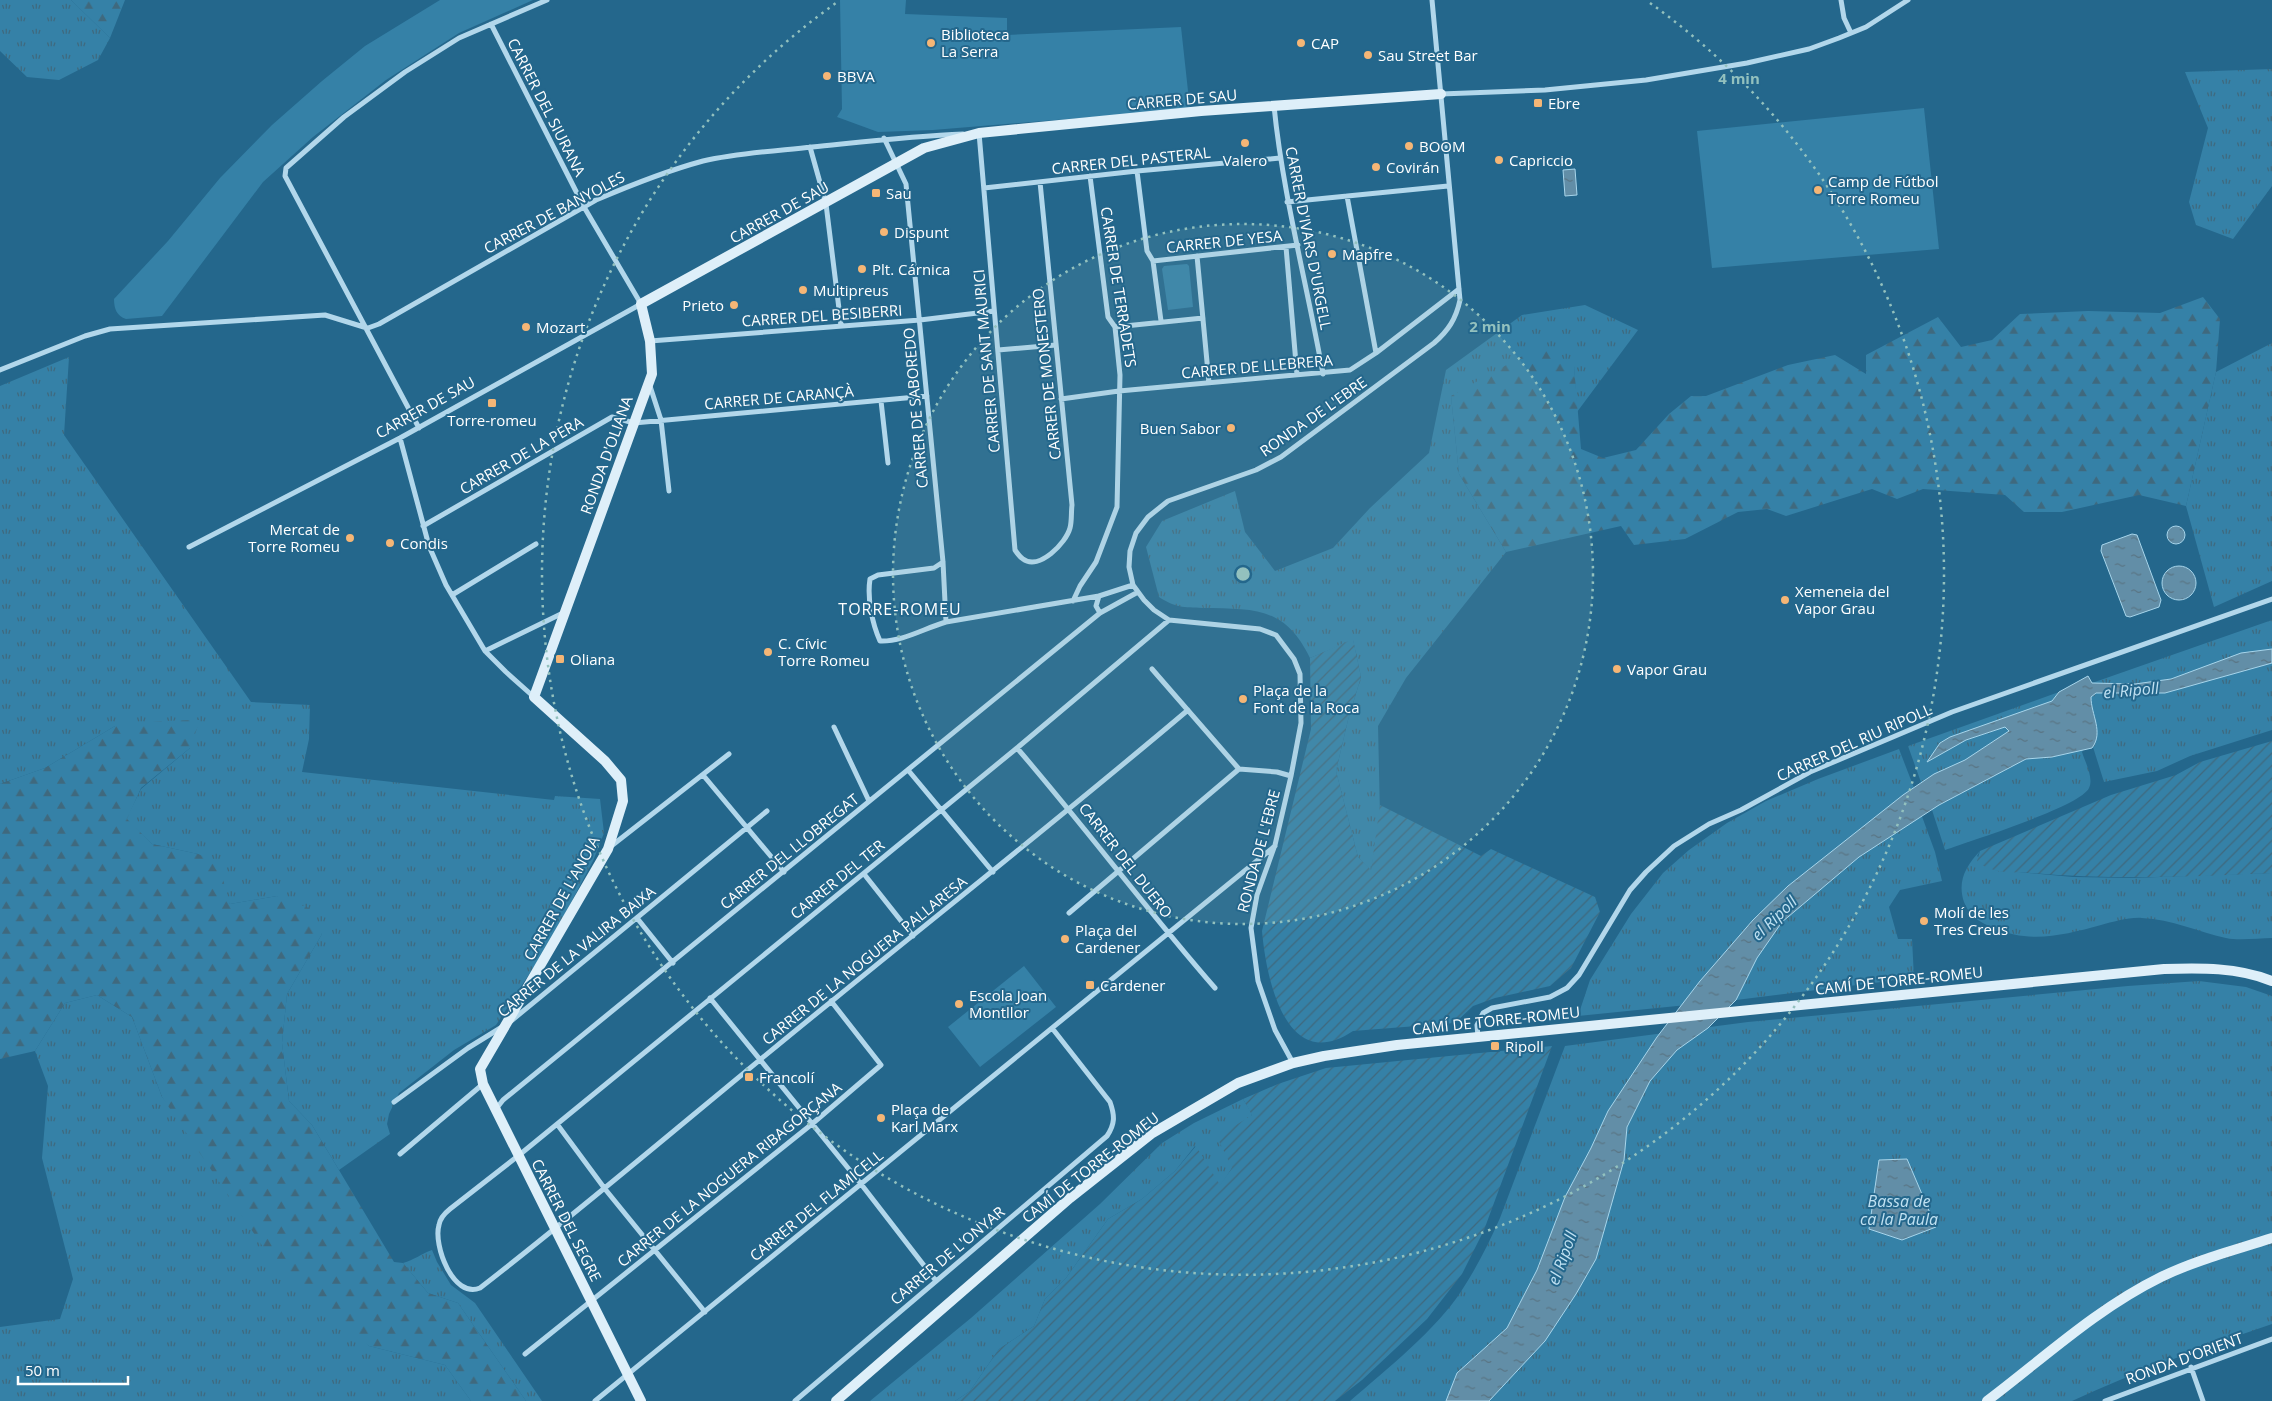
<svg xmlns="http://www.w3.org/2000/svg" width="2272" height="1401" viewBox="0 0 2272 1401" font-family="'Open Sans',sans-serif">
<defs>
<pattern id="grass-tufts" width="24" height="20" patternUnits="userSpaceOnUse" patternTransform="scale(1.25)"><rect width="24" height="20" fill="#3581a7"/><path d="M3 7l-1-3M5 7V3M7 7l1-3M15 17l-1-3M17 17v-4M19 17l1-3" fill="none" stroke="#3f697e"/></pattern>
<pattern id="forest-firs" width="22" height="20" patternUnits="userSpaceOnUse" patternTransform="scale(1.25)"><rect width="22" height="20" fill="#3581a7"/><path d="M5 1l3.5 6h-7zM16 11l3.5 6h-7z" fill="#3f697e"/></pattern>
<pattern id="garden-furrows" width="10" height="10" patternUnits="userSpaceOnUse" patternTransform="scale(1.25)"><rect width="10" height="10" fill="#3581a7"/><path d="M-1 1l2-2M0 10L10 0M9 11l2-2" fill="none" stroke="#3f697e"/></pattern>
<pattern id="water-ripples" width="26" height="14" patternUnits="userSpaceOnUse" patternTransform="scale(1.25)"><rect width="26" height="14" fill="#628ea7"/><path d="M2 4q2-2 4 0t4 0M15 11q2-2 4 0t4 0" fill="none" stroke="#597483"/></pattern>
</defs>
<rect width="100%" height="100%" fill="#24678c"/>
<path fill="url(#grass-tufts)" d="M0 0H71L110 38 98 60 59 80 27 77 0 51Z
M2272 69V186L2233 239 2196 225 2189 202 2208 128 2185 72Z
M1585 305 1638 330 1577 412 1574 366 1451 396 1459 474 1506 552 1406 678 1378 726 1380 816 1371 871 1358 857 1336 771 1348 720 1361 677 1353 640 1310 658C1285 606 1254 609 1203 608 1183 607 1176 608 1159 597L1146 547 1162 521 1235 491 1245 532 1275 571 1333 548 1370 508 1429 453 1446 370 1522 315Z
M2272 343V581L2214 607 2186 506 2216 372Z
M69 357 64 435 251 702 310 705 309 739 302 772 554 800 555 796 600 799 604 833 593 861 550 942 496 1025 454 1050 399 1093 389 1114 387 1124 390 1134 339 1170 312 1125 289 1101 282 1043 287 994 322 934 277 896 230 904 198 854 152 844 126 819 141 789 190 748 115 726 45 768 0 784V386Z
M2272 620V730L2190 756 2157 771 2104 782 2093 747 2088 741 2082 752C2085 762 2094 778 2089 788 2080 807 1969 841 1945 850L1932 810 1920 811 1935 852 1942 881 1900 890 1889 907 1898 939H1912L1914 978 1736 1000 1578 1016 1590 980 1631 914 1663 873 1689 850 1727 823 1766 801 1818 779 1899 749 1914 788 1922 785 1908 746 2059 692 2092 683Z
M1980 851 1977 856 1995 870 2073 877 2132 878 2272 873V938C2258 938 2240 941 2226 938 2198 932 2172 919 2142 918 2129 917 2113 922 2101 925 2064 935 2030 944 1994 928 1979 922 1970 917 1964 902 1957 881 1966 866 1980 851Z
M2199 981 2246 987 2272 996V1324C2204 1347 2137 1371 2072 1401H1350C1385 1371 1438 1328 1462 1290 1477 1267 1489 1243 1500 1218L1565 1046 1748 1022 2128 986Z
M97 995 132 1017 162 1097 369 1346 445 1365 471 1401H0V1327L60 1319 73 1279 42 1158 48 1086 35 1051 65 1003Z
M1243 1099 1252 1114 1232 1168 1220 1186 1195 1146 1175 1171 1142 1199 1108 1219 1066 1278 1045 1299 1034 1326 999 1349 970 1391 955 1401H870L971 1318 1100 1204 1162 1143 1194 1123Z
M432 1250 437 1262 451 1285 475 1303 542 1401H526L458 1303 428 1293 403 1263C414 1260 421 1254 432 1250Z"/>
<path fill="url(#forest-firs)" d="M71 0H125L110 38Z
M2203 297 2220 319 2216 372 2186 506 2139 495 2062 512H2024L2005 495 1923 489 1897 499 1872 489 1786 516 1767 509 1738 512 1685 539 1634 545 1621 526 1506 552 1459 474 1451 396 1542 345 1574 366 1581 449 1603 458 1636 450 1669 414 1691 396H1706L1788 365 1835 355 1866 374V355L1938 317 1961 347 1992 340 2020 314 2088 311 2160 313Z
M200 720 190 748 141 788 127 819 152 844 198 854 218 862 230 904 277 896 309 908 322 934 287 994 282 1043 289 1101 312 1125 394 1262 403 1263 428 1293 458 1303 526 1401H471L445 1365 369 1346 280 1272 162 1097 132 1017 97 995 65 1003 35 1051 0 1059V784L45 768 115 726 161 721Z"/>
<path fill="#3581a7" d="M440 0H533L459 33 386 80 313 137 263 182 162 316 126 319C117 316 114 309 114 299L168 241 220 178 272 125 322 81 365 46Z
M840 0H906L905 14 1007 18V35L1181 27 1190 109 933 130 878 132 837 117 842 109Z
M1924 108 1939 249 1712 268 1697 131Z
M1187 264 1189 266 1193 307 1168 310 1162 269 1164 266Z
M1024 966 1056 1007 980 1067 948 1027Z"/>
<path fill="url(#garden-furrows)" d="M1353 639 1361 677 1348 720 1336 771 1358 857 1371 870 1380 805 1481 856 1491 849 1595 897 1600 912 1571 968 1550 986 1495 998 1473 1006 1455 1023 1353 1031C1286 1076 1266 978 1262 931L1311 729 1310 658Z
M2272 741V873C2192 877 2112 880 2031 873 2014 872 1990 874 1977 861L1980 851 2111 795 2176 775 2200 762Z
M1552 1046 1484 1230 1462 1274 1427 1319 1362 1380 1335 1401H955L970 1391 999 1349 1034 1326 1045 1299 1066 1278 1108 1219 1142 1199 1175 1171 1196 1146 1220 1185 1232 1168 1217 1137 1252 1115 1243 1099 1278 1084 1326 1068Z"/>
<path fill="url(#water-ripples)" stroke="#a7d5eb" d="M1575 169 1577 195 1565 196 1563 170Z
M2167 535a9 9 0 1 1 18 0a9 9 0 1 1-18 0Z
M2132 534 2137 535 2161 600 2159 607 2130 617 2126 616 2101 551 2102 545Z
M2162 583a17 17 0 1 1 34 0a17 17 0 1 1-34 0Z
M2272 649V663L2165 693H2096L2091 697C2091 715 2104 732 2092 748L2052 757 2026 759 1939 805 1859 857 1782 922 1757 958 1736 1000 1708 1028 1677 1050 1650 1081 1627 1127 1624 1160 1596 1259 1576 1294 1545 1341 1489 1401H1446L1457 1373 1507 1328 1537 1270 1565 1197 1591 1148 1608 1111 1657 1037 1700 981 1753 920 1788 886 1903 795 1934 774 1965 760 2009 731 2005 727 1966 740 1927 762 1940 743 1950 737 2052 701 2059 692 2088 676 2092 683 2135 684 2171 679 2241 653Z
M1907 1159 1936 1227 1902 1240 1869 1229 1879 1160Z"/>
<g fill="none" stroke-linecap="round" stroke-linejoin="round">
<path stroke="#b2d7eb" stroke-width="5" d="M1841 0 1844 18 1851 33
M1441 94 1545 90 1646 80 1747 63 1809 49 1839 38 1866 27 1908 0
M1274 106C1283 196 1307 284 1323 374
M979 133 1015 550C1017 553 1020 557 1023 559 1039 571 1066 543 1070 528 1072 521 1071 512 1072 505L1040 182
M884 138 906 184 943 562 946 622
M810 147 826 204 841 325
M1137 171 1147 251 1153 261 1161 321
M984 188 1137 171 1280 158
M1347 196 1376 353
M1287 202 1448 186
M1286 247 1297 375
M1197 256 1209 383
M1153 261 1298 245
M1115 327 1203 318
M368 328 379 324 596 200C631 185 666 171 703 161 738 153 775 151 812 147 862 142 912 136 963 134
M650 341 920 320 994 311
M998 350 1056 345
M0 370 85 336 110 329 325 315 367 328
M650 386 661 420 669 491
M1061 399 1119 391 1350 370 1376 353 1459 289
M881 401 888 463
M419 428 285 176 286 168 344 117 405 72 459 38 547 0
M400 438 429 546 446 585 485 651 506 672 534 697
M423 526 612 417 634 423 927 396
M189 547 400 438 641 304 584 207 491 24
M943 562 934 568 878 575 870 579C867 598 872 623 880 641 902 642 925 628 946 622L1099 596
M452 595 536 544
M1073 601 1080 586 1096 562 1117 507 1120 375 1115 327 1108 317 1090 176
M1100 613 1138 592
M1169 620 1017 748 518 1156 450 1209C445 1213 440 1218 439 1225 433 1245 453 1299 480 1288 600 1195 714 1096 832 1001 951 904 1071 809 1188 710
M485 651 565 612
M1152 669 1239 769
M834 727 869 801
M1017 748C1085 827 1147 910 1215 988
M1239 769 1277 772 1291 776
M908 770 993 872
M703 775 784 872
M610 847 729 754
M864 874 913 936
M1069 913 1239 769
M637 918 673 963
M710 998 861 1184 936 1281
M511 1021 767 811
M1478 1037 1477 1025 1483 1013 1492 1008 1550 997 1567 988 1579 975 1630 890 1646 872 1674 846 1709 824 1741 810 1810 772 1952 712 2272 599
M1293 1063 1275 1030 1258 981 1251 928 1257 895 1275 845 1291 776 1301 723 1300 674 1294 659 1276 635 1260 629 1169 620 1154 610 1144 600 1133 585 1129 567 1130 551 1136 533 1148 517 1168 501 1256 470 1281 457 1434 343C1448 331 1456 319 1460 300L1432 0
M394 1102 468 1048 502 1027
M496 1109 503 1100 1100 613 1096 606 1099 596 1133 585
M557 1124 605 1189 705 1312
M400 1154 483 1084
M525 1354 812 1124 881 1065 831 1001
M2191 1367 2203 1401
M595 1401 1275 846
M795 1401 1107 1136C1115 1124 1115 1116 1110 1102L1052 1028
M2105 1401 2272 1339"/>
<path stroke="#deeff9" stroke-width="10" d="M641 1401 483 1084 480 1069 608 849 623 801 621 780 605 761 534 697 652 374 650 341 641 304 924 148 979 133 1201 111 1441 94
M836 1401 1070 1198 1151 1134 1238 1083 1293 1063 1324 1056 1397 1045 2164 969C2201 968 2237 967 2272 981
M1987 1401C2044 1358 2096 1309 2161 1277 2196 1260 2235 1250 2272 1238"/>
</g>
<circle cx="1243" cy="574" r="350" fill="#93c1be" fill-opacity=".12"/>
<g fill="none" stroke="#93c1be" stroke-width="2.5" stroke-dasharray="2.5 5">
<circle cx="1243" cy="574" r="350"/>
<path d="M1650 3A701 701 0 1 1 836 3"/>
</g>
<g fill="#f5b676" stroke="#24678c" stroke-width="2">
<circle cx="931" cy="43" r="5"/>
<circle cx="1301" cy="43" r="5"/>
<circle cx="1368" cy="55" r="5"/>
<circle cx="827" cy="76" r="5"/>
<rect x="1533" y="98" width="10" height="10" rx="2.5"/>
<circle cx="1245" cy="143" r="5"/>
<circle cx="1409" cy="146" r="5"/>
<circle cx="1499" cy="160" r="5"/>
<circle cx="1376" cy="167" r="5"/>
<circle cx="1818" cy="190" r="5"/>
<rect x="871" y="188" width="10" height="10" rx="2.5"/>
<circle cx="884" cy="232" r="5"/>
<circle cx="1332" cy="254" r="5"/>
<circle cx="862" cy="269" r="5"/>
<circle cx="803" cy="290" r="5"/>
<circle cx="734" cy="305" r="5"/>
<circle cx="526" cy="327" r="5"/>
<rect x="487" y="398" width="10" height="10" rx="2.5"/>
<circle cx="1231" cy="428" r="5"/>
<circle cx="350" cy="538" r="5"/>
<circle cx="390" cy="543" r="5"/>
<circle cx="1785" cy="600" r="5"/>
<circle cx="768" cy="652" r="5"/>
<rect x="555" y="654" width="10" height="10" rx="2.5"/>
<circle cx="1617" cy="669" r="5"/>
<circle cx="1243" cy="699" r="5"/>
<circle cx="1924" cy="921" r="5"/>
<circle cx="1065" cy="939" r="5"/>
<rect x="1085" y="980" width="10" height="10" rx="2.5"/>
<circle cx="959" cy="1004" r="5"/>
<rect x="1490" y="1041" width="10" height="10" rx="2.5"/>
<rect x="744" y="1072" width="10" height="10" rx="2.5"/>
<circle cx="881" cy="1118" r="5"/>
</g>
<g text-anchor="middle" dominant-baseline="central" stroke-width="4" stroke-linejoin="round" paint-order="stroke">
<g font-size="15" fill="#fff" stroke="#24678c" text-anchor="start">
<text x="941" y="34">Biblioteca<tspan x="941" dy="17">La Serra</tspan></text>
<text x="1311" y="43">CAP</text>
<text x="1378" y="55">Sau Street Bar</text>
<text x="837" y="76">BBVA</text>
<text x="1548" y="103">Ebre</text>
<text x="1419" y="146">BOOM</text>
<text x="1245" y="160" text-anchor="middle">Valero</text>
<text x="1509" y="160">Capriccio</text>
<text x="1386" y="167">Covirán</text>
<text x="1828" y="181">Camp de Fútbol<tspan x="1828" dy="17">Torre Romeu</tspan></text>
<text x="886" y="193">Sau</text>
<text x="894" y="232">Dispunt</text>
<text x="1342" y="254">Mapfre</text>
<text x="872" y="269">Plt. Cárnica</text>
<text x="813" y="290">Multipreus</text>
<text x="724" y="305" text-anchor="end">Prieto</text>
<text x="536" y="327">Mozart</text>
<text x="492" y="420" text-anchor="middle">Torre-romeu</text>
<text x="1221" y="428" text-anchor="end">Buen Sabor</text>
<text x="340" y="529" text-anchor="end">Mercat de<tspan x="340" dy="17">Torre Romeu</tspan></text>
<text x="400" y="543">Condis</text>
<text x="1795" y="591">Xemeneia del<tspan x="1795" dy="17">Vapor Grau</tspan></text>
<text x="778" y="643">C. Cívic<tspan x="778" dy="17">Torre Romeu</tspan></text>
<text x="570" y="659">Oliana</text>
<text x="1627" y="669">Vapor Grau</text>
<text x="1253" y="690">Plaça de la<tspan x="1253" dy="17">Font de la Roca</tspan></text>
<text x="1934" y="912">Molí de les<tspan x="1934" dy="17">Tres Creus</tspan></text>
<text x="1075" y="930">Plaça del<tspan x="1075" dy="17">Cardener</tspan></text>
<text x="1100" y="985">Cardener</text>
<text x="969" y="995">Escola Joan<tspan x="969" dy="17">Montllor</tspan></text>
<text x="1505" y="1046">Ripoll</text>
<text x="759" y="1077">Francolí</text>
<text x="891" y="1109">Plaça de<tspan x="891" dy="17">Karl Marx</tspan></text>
</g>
<g font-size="15" fill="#fff" stroke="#24678c">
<text transform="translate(1182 99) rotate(-5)">CARRER DE SAU</text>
<text transform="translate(547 107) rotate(63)">CARRER DEL SIURANA</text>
<text transform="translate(1131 160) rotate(-6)">CARRER DEL PASTERAL</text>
<text transform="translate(554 212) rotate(-28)">CARRER DE BANYOLES</text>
<text transform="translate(779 212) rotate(-29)">CARRER DE SAU</text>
<text transform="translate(1309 238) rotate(79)">CARRER D'IVARS D'URGELL</text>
<text transform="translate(1224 241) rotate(-6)">CARRER DE YESA</text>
<text transform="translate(1119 287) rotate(81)">CARRER DE TERRADETS</text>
<text transform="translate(822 315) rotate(-4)">CARRER DEL BESIBERRI</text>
<text transform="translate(986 361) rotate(-95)">CARRER DE SANT MAURICI</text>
<text transform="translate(1257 366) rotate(-5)">CARRER DE LLEBRERA</text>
<text transform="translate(1046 374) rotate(-96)">CARRER DE MONESTERO</text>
<text transform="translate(779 397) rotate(-5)">CARRER DE CARANÇÀ</text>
<text transform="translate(425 407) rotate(-29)">CARRER DE SAU</text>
<text transform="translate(915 408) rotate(-95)">CARRER DE SABOREDO</text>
<text transform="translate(1313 416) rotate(-35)">RONDA DE L'EBRE</text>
<text transform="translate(521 455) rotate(-30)">CARRER DE LA PERA</text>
<text transform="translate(606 455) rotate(-70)">RONDA D'OLIANA</text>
<text transform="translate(1854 742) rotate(-24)">CARRER DEL RIU RIPOLL</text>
<text transform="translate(789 851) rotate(-39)">CARRER DEL LLOBREGAT</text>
<text transform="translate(1258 851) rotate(-75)">RONDA DE L'EBRE</text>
<text transform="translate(1126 860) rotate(52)">CARRER DEL DUERO</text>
<text transform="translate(837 879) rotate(-39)">CARRER DEL TER</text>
<text transform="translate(561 898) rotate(-61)">CARRER DE L'ANOIA</text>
<text transform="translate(576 951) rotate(-39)">CARRER DE LA VALIRA BAIXA</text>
<text transform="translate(864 960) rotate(-39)">CARRER DE LA NOGUERA PALLARESA</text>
<text transform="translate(1899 980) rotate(-6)">CAMÍ DE TORRE-ROMEU</text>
<text transform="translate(1496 1020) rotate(-6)">CAMÍ DE TORRE-ROMEU</text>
<text transform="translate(1090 1167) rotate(-38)">CAMÍ DE TORRE-ROMEU</text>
<text transform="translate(729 1174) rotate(-39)">CARRER DE LA NOGUERA RIBAGORÇANA</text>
<text transform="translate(816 1205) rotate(-39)">CARRER DEL FLAMICELL</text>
<text transform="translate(567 1220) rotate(63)">CARRER DEL SEGRE</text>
<text transform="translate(947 1255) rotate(-40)">CARRER DE L'ONYAR</text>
<text transform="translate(2184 1358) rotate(-20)">RONDA D'ORIENT</text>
</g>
<g font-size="16" letter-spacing="1" fill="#fff" stroke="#24678c">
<text x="900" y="609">TORRE-ROMEU</text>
</g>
<g font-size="16" font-style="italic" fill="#c1e2f3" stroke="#24678c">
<text transform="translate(2131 690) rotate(-5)">el Ripoll</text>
<text transform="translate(1774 918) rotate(-44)">el Ripoll</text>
<text x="1899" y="1201">Bassa de<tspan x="1899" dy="18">ca la Paula</tspan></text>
<text transform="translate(1562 1258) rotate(-70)">el Ripoll</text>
</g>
</g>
<circle cx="1243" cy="574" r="8" fill="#93c1be" stroke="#24678c" stroke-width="2.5"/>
<g font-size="15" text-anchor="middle" font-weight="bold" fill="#93c1be" stroke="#24678c" stroke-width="4" stroke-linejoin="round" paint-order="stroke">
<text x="1739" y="84">4 min</text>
<text x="1490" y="332">2 min</text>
</g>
<path d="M18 1376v8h110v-8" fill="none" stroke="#ffffff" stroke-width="2.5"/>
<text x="25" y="1376" font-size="15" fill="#ffffff" stroke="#24678c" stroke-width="4" paint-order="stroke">50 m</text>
</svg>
